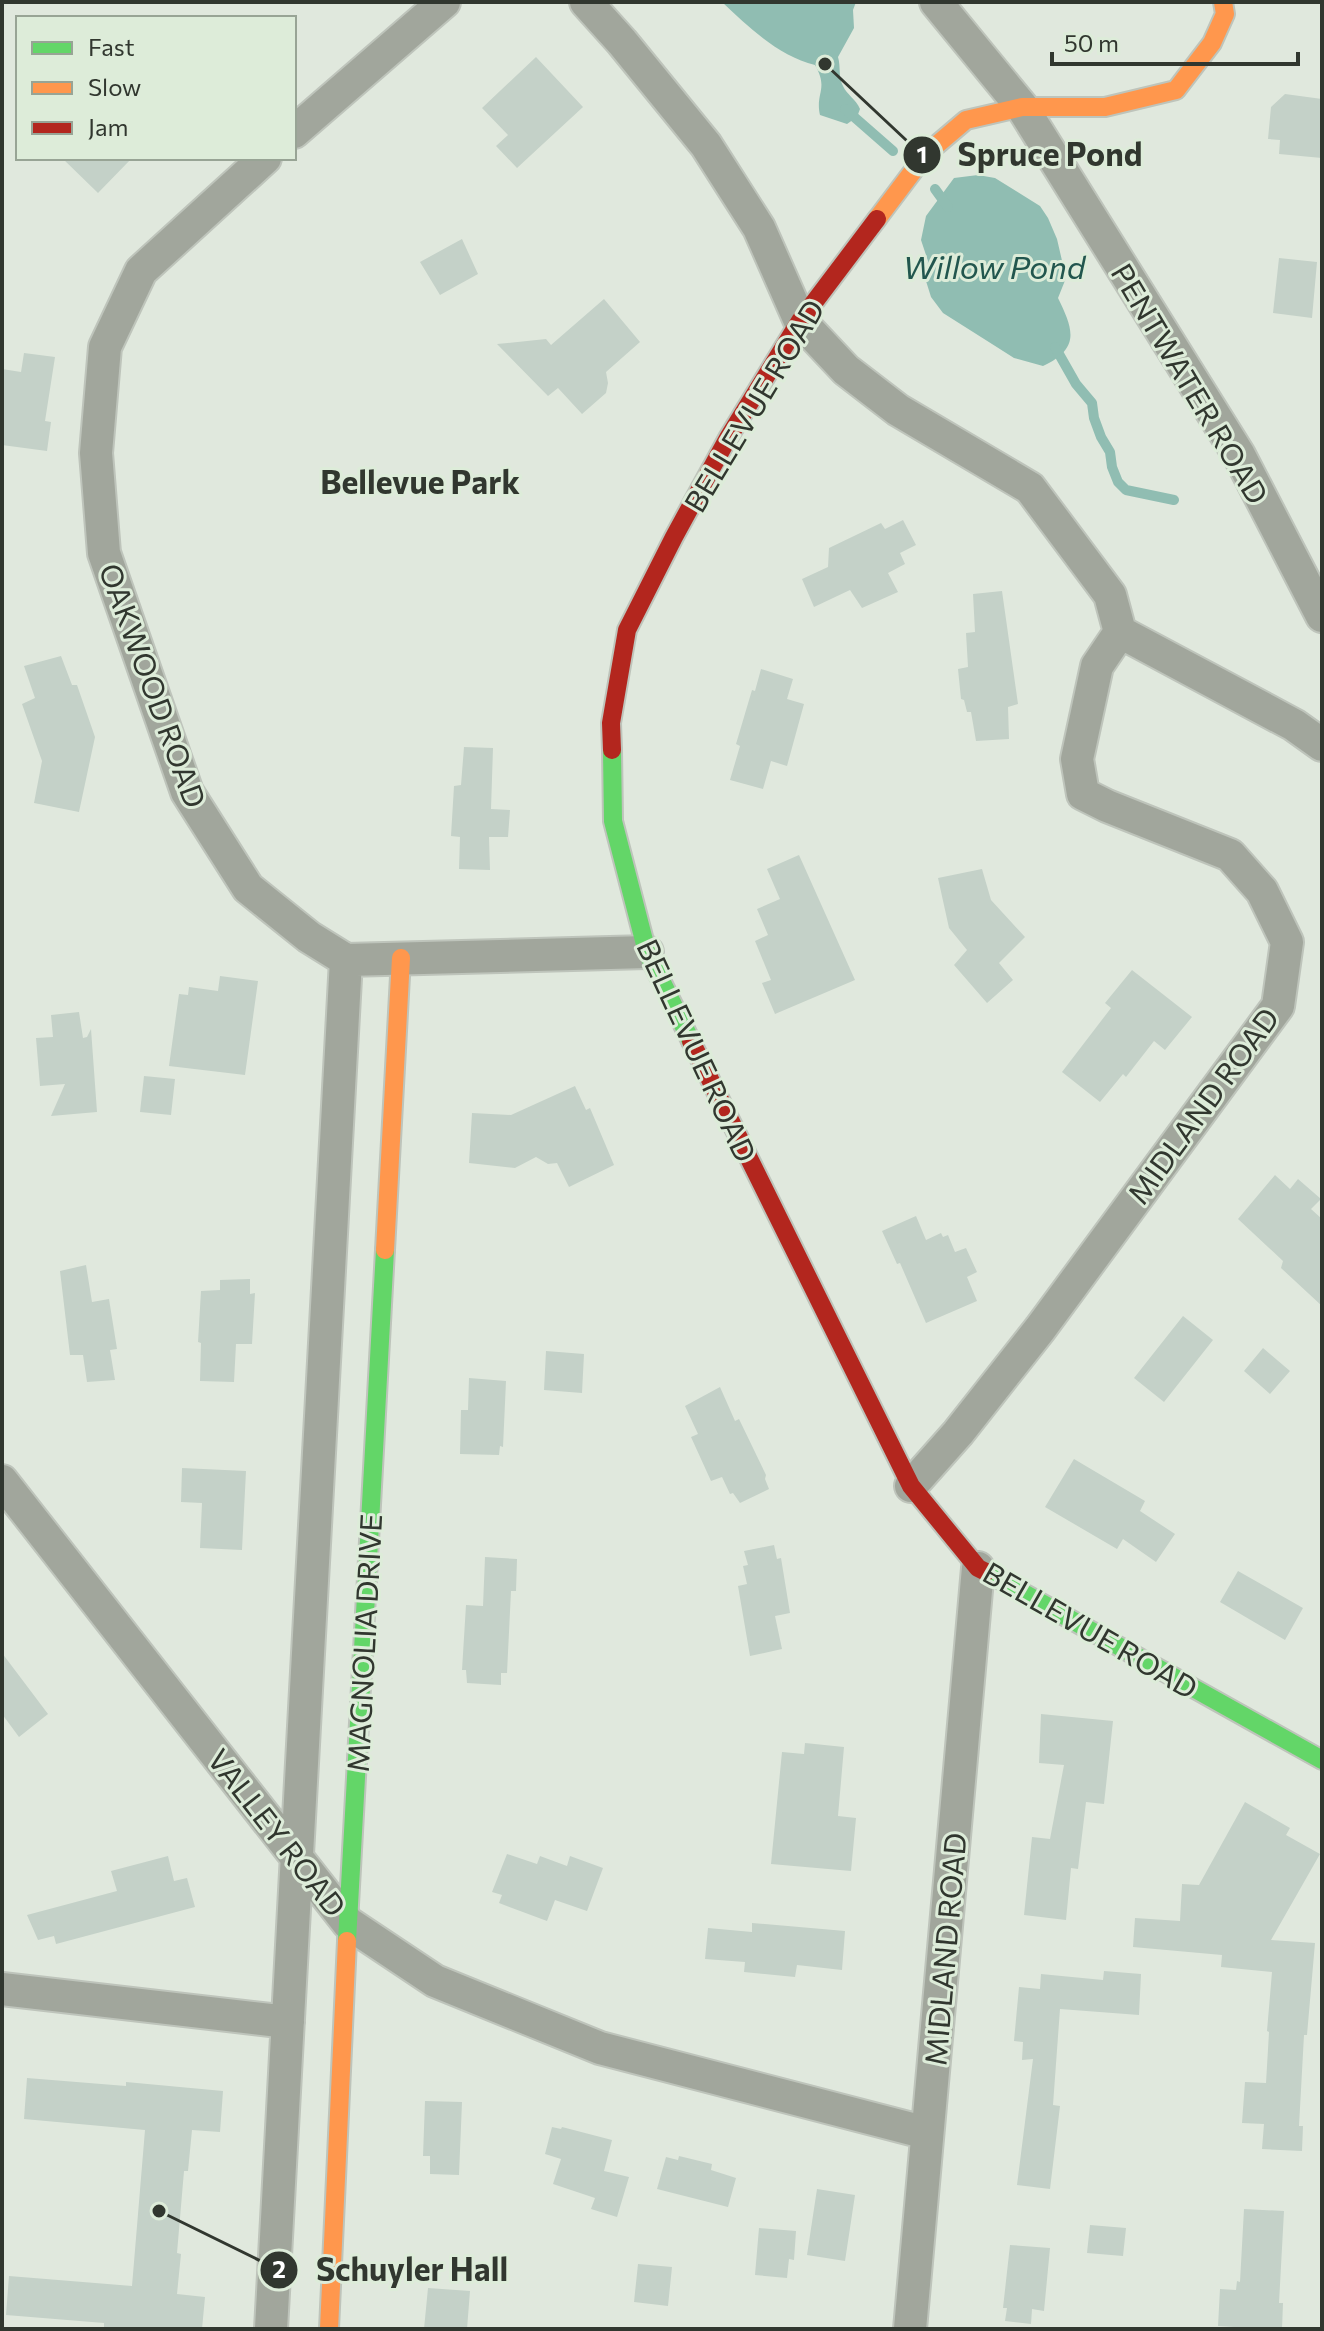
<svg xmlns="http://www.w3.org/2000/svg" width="1324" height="2331" viewBox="0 0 1324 2331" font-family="Commissioner,sans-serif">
<rect width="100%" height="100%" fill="#e0e8dd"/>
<path fill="#90bdb2" d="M722 2H856L853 10 854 28 838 57C841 67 838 77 843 86 847 95 856 99 860 109L857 117 847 124 820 115C815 93 829 89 815 65 779 56 748 27 722 2Z
M978 175 995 178 1040 206 1048 218 1057 239 1066 278 1058 298C1073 329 1081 348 1043 366L1014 358 992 344 943 313 931 297 926 281 928 261 921 240 926 216 954 178Z"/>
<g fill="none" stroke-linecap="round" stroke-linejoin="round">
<path stroke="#90bdb2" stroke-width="10" d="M845 109 893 151
M935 189 948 207
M1055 347 1076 384 1092 403 1094 418 1101 437 1110 452 1112 467 1118 482 1126 490 1174 500"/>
</g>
<path fill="#c4d1c8" d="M536 57 583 107 517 168 496 146 508 135 482 108Z
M1285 94 1322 99V158L1279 154 1280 140 1268 139 1271 107Z
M62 158H132L98 193Z
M462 239 478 274 440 295 420 262Z
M1279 258 1317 262 1312 318 1273 313Z
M604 299 640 342 606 372 608 383 606 393 582 414 558 388 548 396 497 344 546 339 551 345Z
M24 353 55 357 45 421 51 422 47 451 2 445V369L21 372Z
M903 520 916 545 900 553 905 564 888 573 898 592 862 608 850 590 814 607 802 579 828 567 829 548 881 523 885 529Z
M1002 591 1018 704 1008 707 1009 739 976 741 971 712H967L964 700 961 699 958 669 968 667 966 633 975 632 973 594Z
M61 656 72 685H77L95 737 79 812 34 803 42 761 22 704 35 698 24 666Z
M761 669 793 679 787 699 804 704 787 766 771 761 763 789 730 780 740 746 736 744 752 690 755 691Z
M464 747 493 748 491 809 510 810 508 837H489L490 870 459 869 460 837 451 836 454 786 461 785Z
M799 855 855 980 775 1014 762 983 771 980 755 941 768 935 757 909 780 899 767 869Z
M982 869 991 900 1025 937 999 963 1013 980 987 1003 954 965 967 950 949 928 938 878Z
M1132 970 1192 1017 1165 1050 1154 1041 1126 1077 1123 1074 1100 1102 1062 1072 1111 1008 1105 1003Z
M220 976 258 981 245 1075 169 1066 179 994 188 995 189 987 218 991Z
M79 1012 83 1038 87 1037 91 1029 97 1112 51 1116 65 1084 40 1086 36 1038 53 1037 51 1015Z
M144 1076 175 1079 171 1115 140 1112Z
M575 1086 586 1110 590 1108 614 1165 569 1187 557 1163 548 1164 536 1157 515 1168 469 1163 472 1113 511 1115Z
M1275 1175 1290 1189 1298 1179 1321 1199 1311 1209 1322 1219V1306L1281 1268 1283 1261 1238 1219Z
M916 1216 926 1240 941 1233 943 1237 948 1235 955 1252 966 1248 977 1272 967 1277 977 1301 926 1323 900 1263 897 1264 882 1231Z
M86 1265 92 1302 109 1299 117 1349 110 1350 115 1380 87 1382 83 1355H70L60 1271Z
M250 1279V1294L255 1293 252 1344H236L234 1382 200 1381 201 1343 198 1342 201 1291 220 1290V1280Z
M1183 1316 1213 1340 1164 1402 1134 1378Z
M1263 1348 1290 1371 1270 1394 1244 1371Z
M546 1351 584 1354 582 1393 544 1390Z
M469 1378 506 1381 503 1447 500 1446 499 1455 460 1454 461 1410H468Z
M720 1387 735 1421 739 1419 766 1475 765 1479 769 1489 740 1503 733 1493 730 1494 722 1477 711 1481 691 1437 698 1434 685 1406Z
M1074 1459 1145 1501 1140 1511 1175 1534 1156 1562 1123 1539 1117 1549 1045 1507Z
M182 1468 246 1471 242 1550 200 1548 202 1503 181 1502Z
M774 1545 777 1559 781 1558 790 1613 775 1616 782 1649 750 1656 738 1586 747 1584 743 1566 748 1565 744 1551Z
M485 1557 517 1559 516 1591H511L507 1673H501V1685L467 1683 466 1670H462L466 1605 483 1606Z
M1238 1571 1303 1608 1285 1640 1220 1602Z
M2 1653 48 1714 19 1737 2 1714Z
M1041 1714 1113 1721 1104 1804 1086 1802 1078 1869 1071 1868 1066 1920 1024 1915 1032 1837 1050 1839 1064 1765 1039 1763Z
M805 1743 844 1747 838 1816 856 1818 851 1871 771 1864 782 1752 804 1754Z
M1245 1802 1290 1828 1286 1835 1320 1854 1271 1940 1315 1943 1307 2035H1304L1299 2126H1303L1302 2151 1262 2149 1264 2124 1242 2123 1245 2082 1266 2083 1269 2032 1267 2031 1272 1972 1221 1967 1222 1955 1133 1947 1135 1918 1180 1921 1182 1884 1199 1885Z
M507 1854 537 1864 540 1856 567 1866 570 1856 603 1868 587 1911 555 1900 547 1921 499 1903 502 1895 492 1892Z
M168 1856 174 1881 187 1878 195 1907 56 1944 54 1936 38 1940 27 1915 117 1891 111 1871Z
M752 1923 845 1931 842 1970 797 1965 795 1977 744 1972 745 1962 705 1959 708 1928 752 1932Z
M1104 1971 1141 1974 1139 2015 1060 2009 1053 2105 1060 2106 1050 2189 1017 2185 1033 2059 1022 2060 1023 2042 1014 2041 1019 1987 1040 1989 1041 1974 1103 1980Z
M27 2078 126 2086V2082L223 2091 220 2132 192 2130 188 2171H184L177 2253 181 2254 177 2294 205 2297 202 2329H104V2323L6 2315 9 2276 132 2286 145 2130 24 2119Z
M425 2101 462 2102 459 2175 430 2174V2156H423Z
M552 2127 561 2129 562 2127 612 2140 604 2171 629 2177 617 2217 591 2209 595 2198 553 2184 561 2159 545 2154Z
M679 2156 712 2164 711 2170 736 2178 728 2207 657 2189 666 2157 678 2160Z
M817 2189 855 2195 845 2261 807 2255Z
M1244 2209 1284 2211 1279 2303H1283L1282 2329H1233L1234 2327 1218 2326 1220 2289 1236 2290 1237 2281 1240 2282Z
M1090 2225 1126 2228 1123 2256 1087 2253Z
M759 2228 796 2231 794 2260 789 2259 787 2278 755 2275Z
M1010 2245 1050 2248 1044 2311 1032 2309 1031 2324 1005 2321 1007 2308H1003Z
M638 2264 672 2267 668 2306 634 2302Z
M428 2288 470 2291 467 2329H424Z"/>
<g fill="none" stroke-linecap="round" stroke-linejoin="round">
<defs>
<path id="street" d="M586 2 622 42 706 145 759 228 800 321 846 370 898 410 1030 488 1110 595 1120 632 1294 725 1322 745
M936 2 1022 107 1239 455 1322 616
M294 132 444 2
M265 158 141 271 105 347 96 453 104 553 187 792 248 888 309 937 346 960 647 952
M2 1481 348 1923 435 1981 600 2048 927 2133
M911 1486 958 1433 1040 1329 1278 1006 1287 942 1262 891 1230 855 1107 806 1083 794 1077 759 1097 666 1120 632
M2 1989 288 2022
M271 2329 346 960
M910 2329 978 1568"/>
<path id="fast" d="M612 750 613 821 647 952 691 1041
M986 1572 1322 1760
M347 1941 385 1250"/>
<path id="slow" d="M877 219 926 154 966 120 1022 107H1105L1176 90 1212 43 1225 14 1223 2
M385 1250 401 958
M329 2329 347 1941"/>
<path id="jam" d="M612 750 611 723 627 630 674 537 728 438 800 321 877 219
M691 1041 911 1486 978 1568 986 1572"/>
</defs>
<use href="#street" stroke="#bec4bb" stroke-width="36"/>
<use href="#fast" stroke="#bec4bb" stroke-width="22"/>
<use href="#slow" stroke="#bec4bb" stroke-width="22"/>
<use href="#jam" stroke="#bec4bb" stroke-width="22"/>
<use href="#street" stroke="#a1a69c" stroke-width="32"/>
<use href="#fast" stroke="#63d668" stroke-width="18"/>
<use href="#slow" stroke="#ff974d" stroke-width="18"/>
<use href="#jam" stroke="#b3261e" stroke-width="18"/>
</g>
<g text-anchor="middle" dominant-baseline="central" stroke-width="6" stroke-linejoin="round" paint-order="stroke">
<g font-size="30" fill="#31372f" stroke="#ddecd9">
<text transform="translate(1191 383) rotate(59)">PENTWATER ROAD</text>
<text transform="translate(753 405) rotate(-59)">BELLEVUE ROAD</text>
<text transform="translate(154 685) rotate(70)">OAKWOOD ROAD</text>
<text transform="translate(698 1050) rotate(65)">BELLEVUE ROAD</text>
<text transform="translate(1202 1105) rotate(-54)">MIDLAND ROAD</text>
<text transform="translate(1091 1629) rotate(30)">BELLEVUE ROAD</text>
<text transform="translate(363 1643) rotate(-87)">MAGNOLIA DRIVE</text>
<text transform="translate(278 1832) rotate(52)">VALLEY ROAD</text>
<text transform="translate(944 1949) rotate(-85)">MIDLAND ROAD</text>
</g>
<g font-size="32" font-style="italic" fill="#22564e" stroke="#ddecd9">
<text x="994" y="266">Willow Pond</text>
</g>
<g font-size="32" font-weight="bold" fill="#31372f" stroke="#ddecd9">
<text x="420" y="481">Bellevue Park</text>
</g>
</g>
<path fill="none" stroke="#31372f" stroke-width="3" d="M825 64L922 155M159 2211L279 2270"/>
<g fill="#31372f" stroke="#ddecd9" stroke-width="3">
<circle cx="825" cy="64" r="8"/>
<circle cx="159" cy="2211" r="8"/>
<circle cx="922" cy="155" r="20"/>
<circle cx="279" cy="2270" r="20"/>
</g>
<g font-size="24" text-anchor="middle" font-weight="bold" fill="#fff">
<text x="922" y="163">1</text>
<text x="279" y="2278">2</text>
</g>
<g font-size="32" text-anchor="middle" font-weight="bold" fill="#31372f" stroke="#ddecd9" stroke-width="6" stroke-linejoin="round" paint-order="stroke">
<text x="1050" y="166">Spruce Pond</text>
<text x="412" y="2281">Schuyler Hall</text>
</g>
<rect width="1324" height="2331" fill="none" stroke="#31372f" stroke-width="8"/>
<rect x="16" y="16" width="280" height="144" fill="#ddecd9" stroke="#98a495" stroke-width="2"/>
<rect x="32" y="42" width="40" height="12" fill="#63d668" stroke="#98a495" stroke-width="2"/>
<text x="88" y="56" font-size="24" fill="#31372f">Fast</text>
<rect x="32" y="82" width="40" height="12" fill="#ff974d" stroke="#98a495" stroke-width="2"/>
<text x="88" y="96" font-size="24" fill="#31372f">Slow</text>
<rect x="32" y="122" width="40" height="12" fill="#b3261e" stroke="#98a495" stroke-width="2"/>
<text x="88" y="136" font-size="24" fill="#31372f">Jam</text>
<path d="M1052 52v12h246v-12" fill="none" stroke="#31372f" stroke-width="4"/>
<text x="1064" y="52" font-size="24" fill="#31372f" stroke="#ddecd9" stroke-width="6" paint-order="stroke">50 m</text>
</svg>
